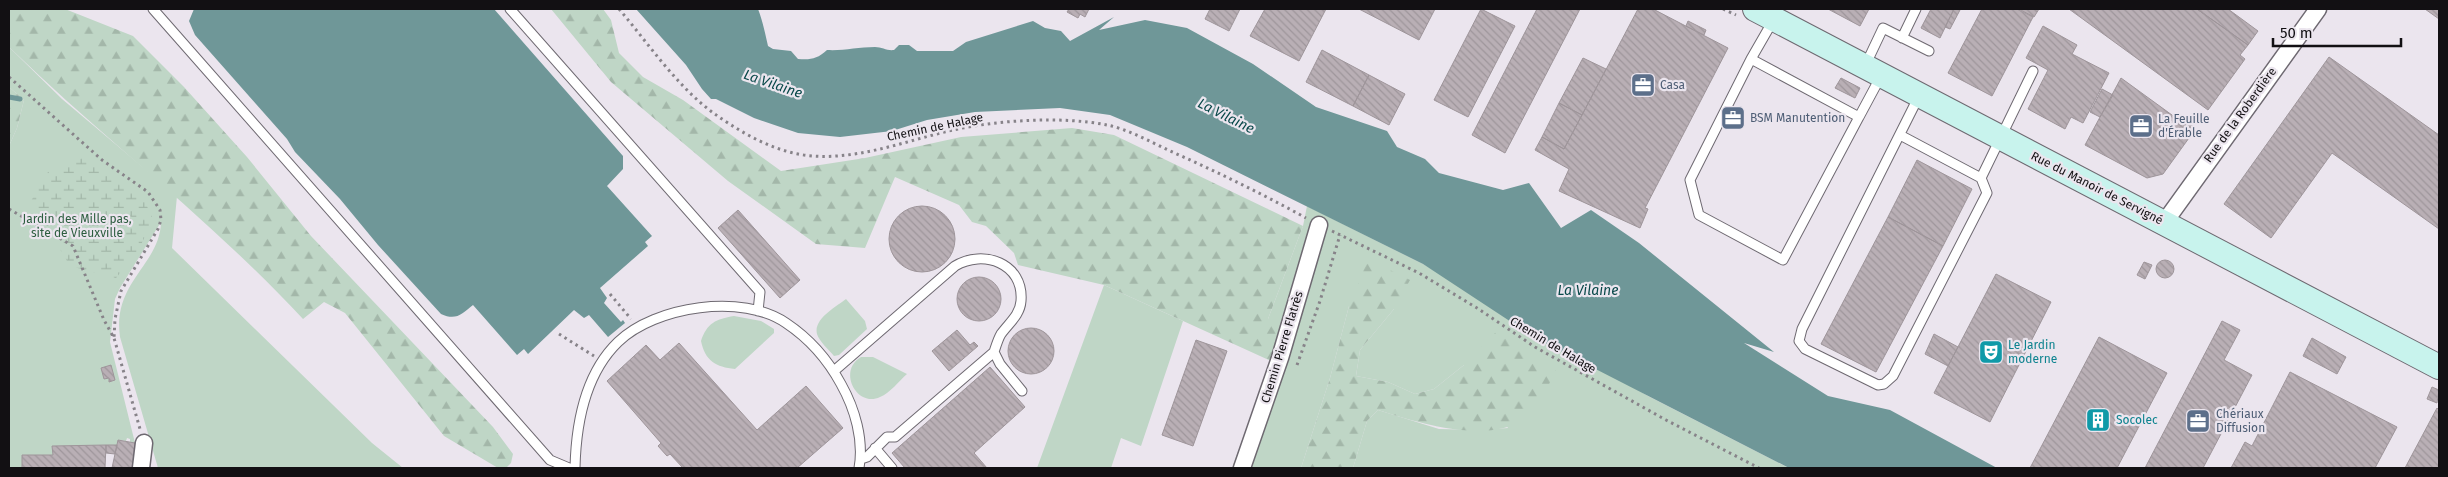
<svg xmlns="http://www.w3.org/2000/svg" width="2448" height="477" viewBox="0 0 2448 477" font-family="'Fira Sans',sans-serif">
<defs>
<pattern id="forest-firs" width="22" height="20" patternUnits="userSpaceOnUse" patternTransform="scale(1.25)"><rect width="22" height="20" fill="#bfd6c6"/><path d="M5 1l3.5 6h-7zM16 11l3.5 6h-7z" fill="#a3b7a9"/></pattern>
<pattern id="wetland-marsh" width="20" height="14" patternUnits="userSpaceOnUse" patternTransform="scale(1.25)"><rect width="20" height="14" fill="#bfd6c6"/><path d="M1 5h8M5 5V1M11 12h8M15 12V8" fill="none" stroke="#a3b7a9"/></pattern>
<pattern id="building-back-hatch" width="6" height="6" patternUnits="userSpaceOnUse" patternTransform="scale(1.25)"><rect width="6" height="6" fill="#b9afb5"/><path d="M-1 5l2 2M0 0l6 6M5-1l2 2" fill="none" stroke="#9e969b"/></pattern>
</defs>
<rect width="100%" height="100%" fill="#ebe5ee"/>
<path fill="#bfd6c6" d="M9 47 62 99 177 196 172 248 372 443 403 468H158L120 337C112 282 160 265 161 222L120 288 115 299 110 342 135 443 130 442V439L127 438 126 441 118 440 117 445 53 446V455H23L22 468H9V146L17 128 24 100 9 87Z
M1307 206 1423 264 1648 396 1789 468H1353L1367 421 1378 410 1439 429 1479 430 1508 428 1464 365 1434 389 1415 394 1388 382 1356 376 1360 350 1394 309 1349 306 1330 378 1301 468H1232L1271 361 1268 319 1303 226Z
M1104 285 1183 321 1141 446 1121 438 1111 468H1037Z
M846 299 865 321 867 329 839 355 834 356C829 350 819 341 817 334 813 319 837 306 846 299Z
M734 316 761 321 774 329V333L735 369C716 367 705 361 701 341 707 323 716 319 734 316Z
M861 357H873L907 374C899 381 890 393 880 397 857 408 837 371 861 357Z"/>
<path fill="url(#forest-firs)" d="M9 9H65L133 36 184 87 247 157 311 236 493 427 513 454 511 463 506 468H498L444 436 345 313 324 302 303 319C212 221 105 140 9 47Z
M551 9H603L611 20 619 53 643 77 683 100 781 171 865 158 961 137 1072 128 1114 135 1303 226 1268 319 1281 329 1271 361 1104 285 1018 265 1014 253 986 226 972 222 959 205 895 177 865 248 816 244 728 181 611 82Z
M9 87 24 100 17 128 9 146Z
M1368 259 1410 280 1394 309 1360 350 1356 376 1388 382 1415 394 1434 389 1464 365 1496 332 1556 370C1550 381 1541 405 1532 413 1496 448 1419 423 1378 410L1367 421 1353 468H1301L1330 378 1349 306Z"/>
<path fill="url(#wetland-marsh)" d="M85 157 143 198 153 219 139 249 116 278 70 266 31 201 48 172Z"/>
<path fill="#6f9798" d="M194 9H494L623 156V169L607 186 652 236 645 242 648 246 600 288 607 298 604 303 621 322 623 320 625 323 608 337 589 315 584 318 574 310 528 354 524 349 517 355 473 305C462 314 456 321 441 314L378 245 340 199 295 152 287 139 195 35 189 21Z
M636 9H758C763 22 765 33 768 46L773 49 791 51 798 59C811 60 817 59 827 50 843 51 858 47 875 47 882 47 887 51 894 50L899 45H909L917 51H953L966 42 1033 21 1045 28 1061 31 1070 41 1114 17 1099 30 1145 20 1187 28 1253 64 1316 107 1387 131 1397 147 1425 159 1439 173 1503 190 1529 183 1561 228 1591 210 1639 243 1774 352 1744 343 1828 396 1890 410 1997 468H1789L1537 339 1423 264 1187 147 1110 115 1060 108 975 112 927 120 892 131 840 137 798 133 754 118 716 99H711L702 89 686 65Z"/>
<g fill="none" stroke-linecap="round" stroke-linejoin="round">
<path stroke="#6f9798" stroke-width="5" d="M9 97 20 99"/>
</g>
<path fill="url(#building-back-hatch)" stroke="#9e959a" d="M1069 9H1089L1085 17 1080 14 1078 18 1067 12Z
M1210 9H1240L1229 31 1205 19Z
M1265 9H1326L1299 61 1250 36Z
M1359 9H1435L1419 40Z
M1481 9 1515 26 1468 117 1434 100Z
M1537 9H1580L1505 153 1472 135Z
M1638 9H1653L1728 48 1645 208 1648 209 1640 228 1559 191 1569 169 1535 150 1542 137 1564 149Z
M1828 9H1869L1860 26Z
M1931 9H1954L1940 38 1921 28Z
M1954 9 1960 10 1950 29 1945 27Z
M1982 9H2017L2033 17 1992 96 1948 73Z
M2019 9H2039L2034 17Z
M2069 9H2197L2248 45 2240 55 2245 59 2208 110Z
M2197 9H2228L2258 31 2248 45Z
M2425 9H2439V19Z
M1688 21 1706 30 1704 35 1686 26Z
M2043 26 2077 45 2072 54 2109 73 2083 123 2071 117 2065 129 2028 109 2048 70 2026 58Z
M1322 50 1369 75 1353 106 1306 82Z
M2329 57 2439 135V229L2332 153 2271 238 2224 204Z
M1583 58 1606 69 1582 115 1559 103Z
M1369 75 1405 94 1389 125 1353 106Z
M1841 78 1860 88 1855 98 1835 88Z
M2121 78 2194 131 2163 174 2147 178 2085 145Z
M2102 89 2113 95 2100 117 2090 112Z
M1559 103 1582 115 1564 149 1542 137Z
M2191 114 2198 118 2190 129 2184 124Z
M1917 160 1972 189 1943 246 1888 217Z
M889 239a33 33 0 1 1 66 0a33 33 0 1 1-66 0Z
M738 210 800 280 780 298 718 228Z
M1888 217 1943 246 1876 372 1821 344Z
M2156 269a9 9 0 1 1 18 0a9 9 0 1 1-18 0Z
M2144 262 2152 265 2145 279 2137 275Z
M1996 274 2051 302 1990 422 1934 393Z
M957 299a22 22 0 1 1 44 0a22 22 0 1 1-44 0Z
M2222 321 2240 330 2224 360 2252 375 2203 468H2145Z
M1008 351a23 23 0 1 1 46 0a23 23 0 1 1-46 0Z
M957 330 970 345 974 342 978 346 949 371 932 351Z
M1934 334 1958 347 1948 366 1925 354Z
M2099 337 2167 373 2117 468H2030Z
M2312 338 2346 357 2337 374 2303 356Z
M1196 340 1227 351 1193 446 1162 435Z
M679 343 757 430 806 386 843 428 797 468H683L670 454 667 456 658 446 661 443 607 381 646 345 660 360Z
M111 365 115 380 109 382V378L104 379 101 368Z
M990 367 1025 407 974 453 987 468H905L892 453Z
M2290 372 2397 427 2375 468H2231L2245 442 2252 446Z
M2432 387 2439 390 2437 403 2427 399Z
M2437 408 2439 410V468H2405Z
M118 440 135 443 132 468H112Z
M106 445 105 468H22V455H53L52 446Z
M106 445H117L115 454 106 453Z"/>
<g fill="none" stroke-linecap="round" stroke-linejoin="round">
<defs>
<path id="lane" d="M153 9 550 460 569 468
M510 9 760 292 758 311
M1774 19 1751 59 1859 117 1881 76
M1902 38 1916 9
M1751 59 1690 180 1699 215 1783 260 1859 117
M1865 66 1883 28 1929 51
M1919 96 1802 329 1799 341 1805 349 1878 385 1884 384 1893 376 1987 193 1981 178 2033 71
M1900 135 1981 178
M834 371 955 266C983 249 1024 263 1021 301 1020 315 1009 323 1001 334 998 339 996 346 994 352L1000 364 1022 391
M875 448 892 468
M861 459 867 457 887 437H895L994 352
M575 468C576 424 585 374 618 342 655 306 743 293 786 323 810 339 828 360 841 384 855 409 864 440 859 468"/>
<path id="street" d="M2164 223 2318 9
M141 468 144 443
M1242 468 1280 358 1319 225"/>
<path id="secondary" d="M1755 9 2439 367"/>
</defs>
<use href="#lane" stroke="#6e6971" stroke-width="11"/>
<use href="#street" stroke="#6e6971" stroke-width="19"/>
<use href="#secondary" stroke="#6e6971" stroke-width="26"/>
<path stroke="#878389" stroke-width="3" stroke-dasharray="2.5 4" stroke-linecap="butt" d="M619 9C648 43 676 85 712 112 737 130 767 148 798 154 849 164 904 141 953 130 998 120 1062 116 1107 125 1127 129 1149 141 1168 150 1215 171 1261 193 1306 218
M1723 9 1736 15
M9 77 102 160 148 192 160 210 161 220 158 229 121 291 115 319 114 338
M9 209 73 246 104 320 114 338 140 429
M1332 231 1419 273 1477 308 1535 347 1666 420 1759 468
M610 294 631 319
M559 334 594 356
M1297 365 1320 301 1340 235"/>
<use href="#lane" stroke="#fff" stroke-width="9"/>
<use href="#street" stroke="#fff" stroke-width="16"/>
<use href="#secondary" stroke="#c8f3ed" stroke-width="24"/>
</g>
<defs>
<symbol id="office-square" viewBox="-11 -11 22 22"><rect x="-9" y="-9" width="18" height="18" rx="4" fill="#5c6f8a" stroke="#ebe5ee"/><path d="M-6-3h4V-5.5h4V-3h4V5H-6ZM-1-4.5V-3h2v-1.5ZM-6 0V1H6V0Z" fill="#fff"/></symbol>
<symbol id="theatre-square" viewBox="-11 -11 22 22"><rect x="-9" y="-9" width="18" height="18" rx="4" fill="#0f9aa8" stroke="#ebe5ee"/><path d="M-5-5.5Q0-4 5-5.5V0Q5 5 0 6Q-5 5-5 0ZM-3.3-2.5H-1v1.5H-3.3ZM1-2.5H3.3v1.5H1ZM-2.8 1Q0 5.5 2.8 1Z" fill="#fff"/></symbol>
<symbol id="building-square" viewBox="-11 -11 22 22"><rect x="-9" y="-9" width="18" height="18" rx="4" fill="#0f9aa8" stroke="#ebe5ee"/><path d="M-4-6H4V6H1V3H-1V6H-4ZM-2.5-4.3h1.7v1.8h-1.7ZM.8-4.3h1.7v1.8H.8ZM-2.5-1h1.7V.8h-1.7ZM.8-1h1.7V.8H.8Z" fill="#fff"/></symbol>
</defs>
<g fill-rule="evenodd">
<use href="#office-square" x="1629" y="71" width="28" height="28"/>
<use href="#office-square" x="1719" y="104" width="28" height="28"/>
<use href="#office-square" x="2127" y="112" width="28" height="28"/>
<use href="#theatre-square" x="1977" y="338" width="28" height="28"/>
<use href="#building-square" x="2084" y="406" width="28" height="28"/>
<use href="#office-square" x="2184" y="407" width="28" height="28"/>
</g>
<g text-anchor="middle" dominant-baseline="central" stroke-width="4.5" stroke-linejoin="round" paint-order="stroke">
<g font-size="12" fill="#4e5e75" stroke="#ebe5ee" text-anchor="start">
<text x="1660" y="85">Casa</text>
<text x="1750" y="118">BSM Manutention</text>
<text x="2158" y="119">La Feuille<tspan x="2158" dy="14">d'Érable</tspan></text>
<text x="2216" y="414">Chériaux<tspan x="2216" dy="14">Diffusion</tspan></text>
</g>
<g font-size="12" fill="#121013" stroke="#ebe5ee">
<text transform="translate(2240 115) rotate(-54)">Rue de la Roberdière</text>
<text transform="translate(935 127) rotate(-12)">Chemin de Halage</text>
<text transform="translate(2097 188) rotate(27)">Rue du Manoir de Servigné</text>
<text transform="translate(1553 345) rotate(31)">Chemin de Halage</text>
<text transform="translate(1282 347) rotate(-73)">Chemin Pierre Flatrès</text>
</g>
<g font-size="12" fill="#2c5d3f" stroke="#ebe5ee">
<text x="77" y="219">Jardin des Mille pas,<tspan x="77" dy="14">site de Vieuxville</tspan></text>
</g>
<g font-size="12" fill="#0d838f" stroke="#ebe5ee" text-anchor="start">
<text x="2008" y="345">Le Jardin<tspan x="2008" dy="14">moderne</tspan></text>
<text x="2116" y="420">Socolec</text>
</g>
<g font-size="14" font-style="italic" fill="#084849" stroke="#ebe5ee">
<text transform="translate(773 84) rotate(19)">La Vilaine</text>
<text transform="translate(1226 116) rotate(27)">La Vilaine</text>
<text x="1588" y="290">La Vilaine</text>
</g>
</g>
<rect width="2448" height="477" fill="none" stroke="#121013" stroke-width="20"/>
<path d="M2273 38v8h128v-8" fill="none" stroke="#121013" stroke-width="2.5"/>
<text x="2280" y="38" font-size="15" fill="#121013" stroke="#ebe5ee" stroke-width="4" paint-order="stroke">50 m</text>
</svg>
